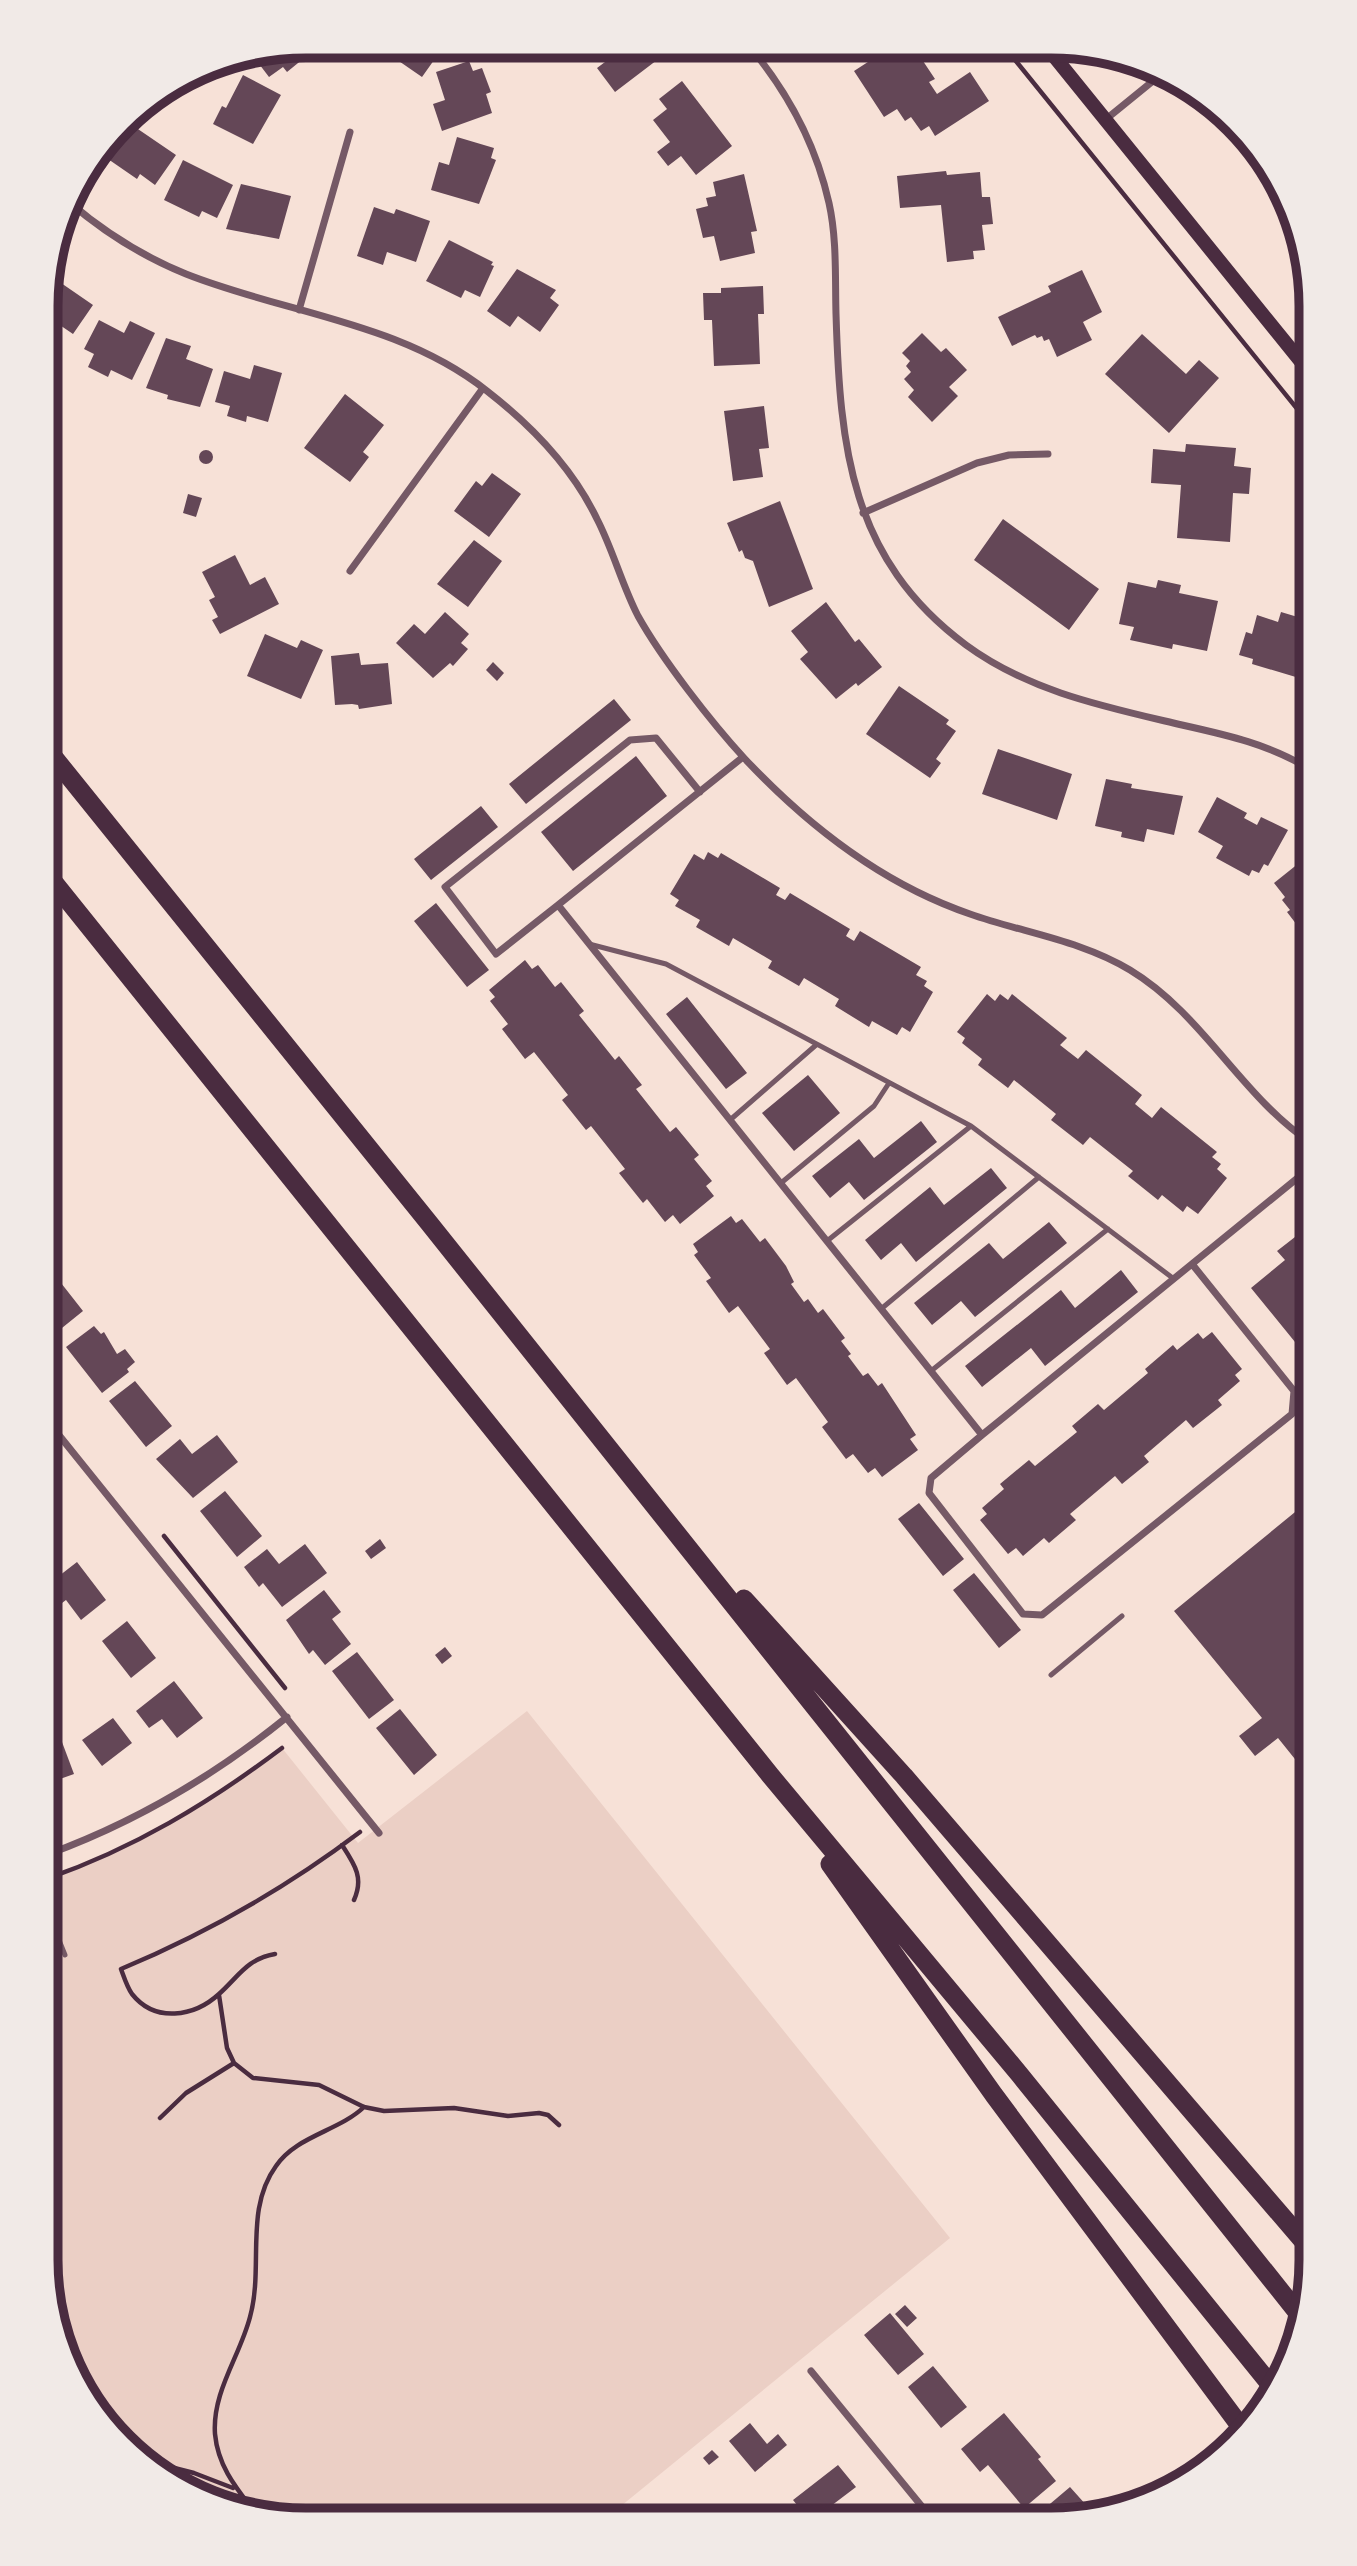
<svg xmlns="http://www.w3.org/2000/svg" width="1357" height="2566" viewBox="0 0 1357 2566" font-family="Arial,sans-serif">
<rect width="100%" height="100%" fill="#f7e1d7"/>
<path fill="#ebcfc5" d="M527 1711 950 2238 605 2519 272 2518 191 2494 135 2456 90 2405 59 2343 46 2260V1879L111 1853 201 1806 282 1748 358 1843Z"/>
<path fill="#644757" d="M306 46 314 50 287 72 283 67 269 77 253 56Z
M390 46H444L422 77 393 57 397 51Z
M600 47 654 48 661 57 615 92 597 68 609 59Z
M888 49H915L935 79 929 82 937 94 970 72 989 101 935 136 929 126 921 131 911 117 905 121 897 109 884 117 854 71Z
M469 61 473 71 482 68 491 92 486 94 492 113 442 131 433 104 445 100 436 72Z
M243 75 281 95 253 144 213 124 222 106 226 108Z
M682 81 732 146 696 175 681 156 668 166 657 152 670 142 653 120 667 109 659 99Z
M132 125 176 155 155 185 140 174 137 179 108 159Z
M457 137 494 148 491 158 496 160 479 204 431 190 439 162 449 165Z
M183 160 233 185 217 218 202 211 199 217 164 200Z
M946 171 947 175 980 172 982 197H990L993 224 982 225 985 250 973 251 974 259 947 262 941 205 900 208 897 176Z
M744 174 757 231 751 232 755 253 720 261 714 236 703 238 696 209 708 206 706 198 716 196 713 182Z
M241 184 291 196 279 239 226 229Z
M374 207 394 214 396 209 430 221 416 262 387 252 383 265 357 256Z
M449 240 493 262 491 265 494 266 480 297 465 290 461 298 426 281Z
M517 269 556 290 550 298 559 305 540 332 518 316 510 327 487 311Z
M1082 270 1102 312 1083 322 1092 340 1057 357 1049 339 1044 341 1042 336 1037 338 1035 335 1012 346 998 317 1051 292 1048 286Z
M48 274 93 305 73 334 48 317Z
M763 286 764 314H758L760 364 714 366 712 320H704L703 293H721V288Z
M99 320 124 333 130 321 155 333 132 380 111 370 108 377 88 367 94 354 84 349Z
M922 333 941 352 946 348 967 370 949 387 958 396 932 422 908 397 914 390 904 379 911 372 906 366 910 361 902 353Z
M1142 334 1186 374 1199 360 1219 378 1169 433 1105 374Z
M166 338 191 346 186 359 213 369 200 407 167 399 168 395 146 388Z
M254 365 282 373 268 422 247 416 246 422 227 416 230 406 215 402 224 371 250 379Z
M345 394 384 425 363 452 369 457 350 482 304 448Z
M764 406 769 448 759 449 763 477 733 481 724 411Z
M1186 444 1236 448 1234 466 1251 468 1249 494 1233 493 1230 542 1177 538 1181 485 1151 483 1153 449 1185 452Z
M199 457a7 7 0 1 1 14 0a7 7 0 1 1-14 0Z
M492 473 521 494 489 537 454 511 476 481 482 486Z
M188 494 202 498 196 517 183 513Z
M780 501 813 589 769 607 753 561 745 558 742 550 739 552 727 523Z
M1003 519 1099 589 1069 630 974 560Z
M474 540 502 561 468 607 437 584Z
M235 555 250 585 265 577 279 604 220 634 212 620 218 617 209 600 215 597 202 572Z
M1158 580 1181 585 1179 593 1218 601 1207 651 1173 644 1172 649 1130 640 1134 627 1119 624 1128 582 1156 588Z
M826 602 855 642 859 639 882 667 858 686 856 683 836 699 800 659 808 652 791 631Z
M445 612 469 634 461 643 468 649 453 666 450 663 433 678 396 643 414 624 425 634Z
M1281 612 1311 621 1309 681 1252 664 1253 659 1239 655 1246 632 1252 634 1257 615 1278 622Z
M265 634 297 648 301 640 323 650 301 699 247 676Z
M359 653 361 665 388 663 392 704 359 709 358 705 352 704 335 705 331 656Z
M493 662 504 673 497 681 486 670Z
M899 686 949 720 946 724 956 731 936 759 941 763 930 778 866 734Z
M614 699 631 720 526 804 509 784Z
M998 749 1072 774 1057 820 982 794Z
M636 756 667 796 573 871 541 832Z
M1106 779 1132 784 1131 788 1183 796 1174 835 1147 829 1144 842 1121 837 1122 832 1095 826Z
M1217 797 1247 813 1244 818 1257 825 1261 817 1288 830 1268 866 1264 864 1259 873 1252 870 1249 876 1216 858 1223 846 1198 832Z
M481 806 498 827 431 880 414 859Z
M708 852 718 858 721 853 780 888 776 895 785 900 790 893 850 929 846 936 854 941 860 931 921 967 916 975 927 981 924 986 933 992 910 1032 902 1027 897 1035 872 1021 869 1027 835 1006 839 999 804 978 799 986 768 968 772 961 733 938 729 946 696 927 700 920 675 906 679 900 670 894 694 854 704 860Z
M1309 855 1311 858V936L1304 926 1300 929 1287 912 1290 910 1282 900 1285 897 1274 883Z
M436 903 489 970 467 987 414 921Z
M525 960 532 969 538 965 555 987 561 982 584 1011 579 1015 615 1060 619 1056 642 1085 636 1089 670 1132 676 1127 699 1155 694 1159 712 1181 706 1186 714 1196 680 1224 673 1215 665 1222 647 1199 643 1203 619 1173 625 1169 591 1126 586 1130 562 1100 568 1095 534 1052 525 1059 502 1029 508 1024 490 1001 495 997 489 990Z
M987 994 995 1001 1000 994 1008 1000 1012 994 1067 1038 1060 1045 1078 1059 1086 1050 1142 1095 1135 1104 1152 1118 1161 1107 1217 1152 1212 1157 1221 1164 1217 1169 1227 1178 1198 1214 1187 1206 1183 1212 1162 1195 1158 1200 1128 1176 1133 1171 1090 1137 1083 1145 1051 1120 1056 1114 1014 1080 1008 1088 978 1065 982 1059 962 1043 965 1038 957 1032Z
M687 997 747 1073 726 1089 666 1014Z
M808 1075 840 1113 794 1151 762 1113Z
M921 1121 937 1142 864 1200 849 1182 830 1198 812 1176 859 1139 874 1158Z
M991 1168 1007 1188 916 1262 901 1243 881 1260 865 1240 930 1187 944 1205Z
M731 1216 736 1223 742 1219 760 1242 765 1238 786 1266 794 1282 791 1284 804 1302 808 1299 818 1313 823 1309 845 1338 841 1341 851 1354 848 1356 863 1376 868 1373 878 1386 882 1383 916 1435 910 1439 918 1450 882 1477 875 1468 868 1473 853 1454 846 1459 822 1427 828 1422 796 1378 787 1385 764 1353 770 1349 738 1306 729 1313 706 1281 711 1278 694 1255 698 1252 693 1244Z
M1049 1222 1067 1243 975 1317 961 1301 932 1325 914 1303 989 1243 1003 1259Z
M1295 1237 1300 1243 1308 1237 1311 1241V1328L1295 1342 1251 1288 1285 1260 1277 1251Z
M1121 1270 1138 1292 1045 1366 1031 1348 982 1387 965 1366 1061 1290 1075 1308Z
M54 1274 83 1311 57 1332 47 1319V1280Z
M94 1326 101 1334 104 1332 117 1354 125 1349 135 1362 127 1369 129 1372 102 1393 66 1347Z
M1212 1332 1242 1369 1235 1375 1240 1381 1218 1400 1222 1405 1193 1428 1186 1420 1144 1456 1149 1462 1122 1484 1115 1476 1070 1514 1076 1520 1049 1543 1044 1538 1023 1556 1016 1548 1008 1554 980 1520 987 1514 982 1508 1004 1489 1000 1484 1029 1460 1035 1466 1077 1432 1072 1426 1098 1404 1104 1410 1148 1373 1145 1369 1173 1345 1177 1350 1198 1333 1203 1339Z
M135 1381 172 1426 146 1447 109 1401Z
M217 1435 238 1462 193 1498 156 1459 180 1439 192 1454Z
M225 1491 262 1536 237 1557 200 1511Z
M1311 1499V1779L1278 1738 1255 1756 1239 1736 1262 1718 1174 1611Z
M919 1503 964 1559 943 1576 898 1519Z
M46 1523 59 1540 46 1550Z
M380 1539 386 1548 371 1559 365 1551Z
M305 1544 327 1573 282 1607 263 1583 259 1587 244 1567 267 1549 279 1564Z
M77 1562 106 1600 81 1620 66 1600 54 1609 46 1598V1586Z
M974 1573 1021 1630 999 1648 953 1590Z
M324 1590 341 1612 332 1619 351 1644 325 1665 313 1650 309 1654 286 1620Z
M127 1621 156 1658 131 1678 102 1641Z
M445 1647 452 1656 442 1664 435 1655Z
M357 1652 394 1700 369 1719 332 1671Z
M174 1681 203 1718 177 1738 162 1719 149 1728 136 1711Z
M400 1709 437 1755 414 1775 376 1728Z
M113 1718 132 1743 102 1766 82 1740Z
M53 1734 56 1744 62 1742 74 1774 46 1784V1737Z
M905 2305 917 2318 907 2327 895 2314Z
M890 2313 924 2354 898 2375 864 2335Z
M933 2366 967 2407 941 2428 908 2387Z
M1004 2413 1041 2457 1038 2459 1056 2481 1024 2508 988 2465 980 2472 961 2449Z
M750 2423 767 2444 778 2434 787 2445 755 2472 729 2441Z
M712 2450 719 2457 709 2465 703 2458Z
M838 2465 856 2487 823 2512 828 2517 825 2520H809L793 2500Z
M1070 2487 1087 2506 1075 2517 1031 2520Z
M745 2504 753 2515 747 2520 737 2510Z"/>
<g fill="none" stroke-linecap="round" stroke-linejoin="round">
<path stroke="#4a2c40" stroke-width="4.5" d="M1007 50 1311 426
M164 1536 285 1688
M342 1845C355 1865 364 1878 354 1900
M46 1879C133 1849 209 1803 282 1748
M275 1954C247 1959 239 1976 219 1994 194 2017 155 2023 132 1994 127 1987 124 1977 121 1969 207 1933 286 1888 360 1832
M219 1995 227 2048 234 2063 253 2078 319 2085 364 2107 384 2111 454 2108 508 2116 539 2113 548 2115 559 2125
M160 2118 186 2093 234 2063
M139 2459 194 2473 233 2488
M256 2514C237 2489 218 2467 215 2434 212 2392 240 2356 250 2317 264 2267 244 2210 276 2166 296 2136 339 2131 364 2107"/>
<path stroke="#755966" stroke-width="5" d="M589 944 666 964 971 1126
M730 1120 816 1045
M781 1183 874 1106 889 1083
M827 1241 971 1126 1174 1279
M881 1309 1039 1177
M931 1371 1108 1229
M1051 1675 1122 1616
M46 1908 65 1955"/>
<path stroke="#755966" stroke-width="7" d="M751 48C789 94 816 145 829 203 837 239 835 277 836 314 840 446 850 559 966 645 1030 692 1106 707 1182 725 1227 735 1272 745 1311 770
M1105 120 1164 72
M69 202C104 232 144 257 186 274 287 314 400 322 487 391 532 426 572 467 597 519 613 550 622 585 638 616 662 659 711 722 745 759 808 826 882 884 970 914 1024 933 1080 940 1130 970 1203 1014 1241 1096 1311 1143
M299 310 350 132
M863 513 977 463 1009 455 1048 454
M350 571 483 388
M743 757 558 905 982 1435
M558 905 496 954 445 887 630 740 656 738 700 792
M1192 1264 1294 1391 1292 1414 1042 1615 1023 1614 929 1493 931 1478 982 1435 1311 1167
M46 1419 379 1833
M46 1855C134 1823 214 1776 287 1717
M811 2371 933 2520"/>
<path stroke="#4a2c40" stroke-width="14" d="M1049 50 1311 374"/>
<path stroke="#4a2c40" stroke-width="19" d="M47 749C469 1269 884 1794 1302 2318
M47 874 770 1775 1020 2075 1274 2389
M744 1599 904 1776 1311 2250
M830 1864 994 2095 1244 2431"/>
</g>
<path d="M0 0H1357V2566H0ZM306 58H1051A248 248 0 0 1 1299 306V2260A248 248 0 0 1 1051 2508H306A248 248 0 0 1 58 2260V306A248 248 0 0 1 306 58Z" fill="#f1eae7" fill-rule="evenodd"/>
<path fill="none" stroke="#4a2c40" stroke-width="9" d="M306 58H1051A248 248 0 0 1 1299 306V2260A248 248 0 0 1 1051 2508H306A248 248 0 0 1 58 2260V306A248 248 0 0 1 306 58Z"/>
</svg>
